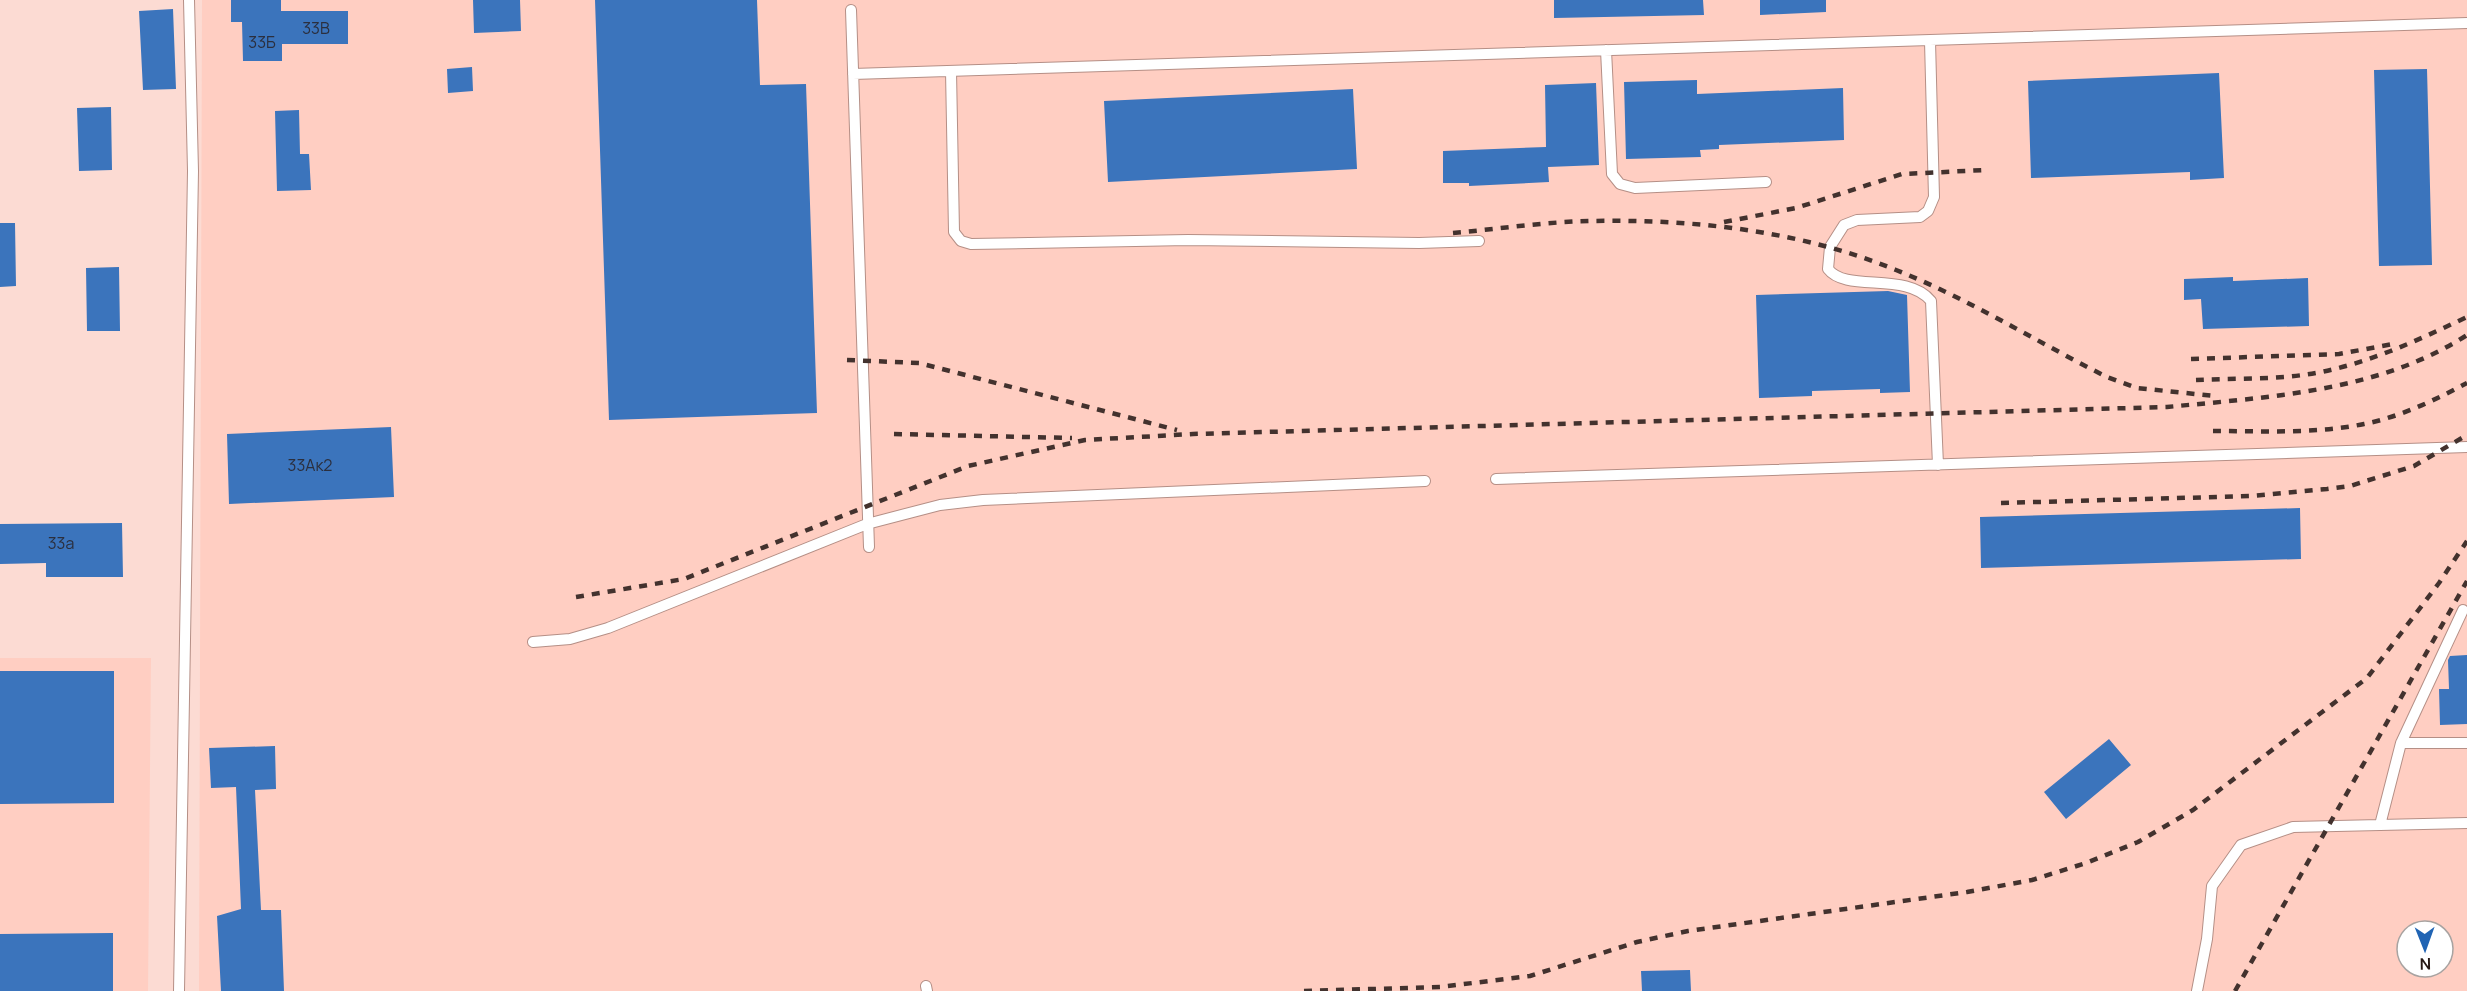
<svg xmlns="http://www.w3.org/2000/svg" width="2467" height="991" viewBox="0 0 2467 991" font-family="Manrope,sans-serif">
<rect width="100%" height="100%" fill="#fcdbd3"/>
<path fill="#ffcec2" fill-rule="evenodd" d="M202 0H2467V991H199ZM2407 931H2443V967H2407Z
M0 658H151L148 991H0Z"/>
<path fill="#3b74bc" d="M231 0H281V11H348V44H282V61H243L242 22H231Z
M473 0H520L521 31 474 33Z
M595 0H757L760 85 806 84 817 413 609 420Z
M1554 0H1703L1704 15 1554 18Z
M1760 0H1826V12L1760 15Z
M173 9 176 89 143 90 139 11Z
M472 67 473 91 448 93 447 69Z
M2427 69 2432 265 2379 266 2374 70Z
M2219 73 2224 178 2190 180V172L2031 178 2028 81Z
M1697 80V94L1843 88 1844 140 1719 145V149L1700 150 1701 157 1626 159 1624 82Z
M1596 83 1599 165 1548 167 1549 182 1469 186V183H1443V151L1546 147 1545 85Z
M1353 89 1357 169 1108 182 1104 101Z
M111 107 112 170 79 171 77 108Z
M299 110 300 154H309L311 190 277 191 275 111Z
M0 223H15L16 286 0 287Z
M119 267 120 331H87L86 268Z
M2233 277V281L2308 278 2309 326 2203 329 2201 299 2184 300V279Z
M1888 291 1907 295 1910 392 1880 393V389L1812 391V396L1759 398 1756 295Z
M391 427 394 497 229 504 227 434Z
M2300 508 2301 559 1981 568 1980 517Z
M122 523 123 577H46V563L0 564V524Z
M2467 655V724L2440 725 2439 689H2449L2448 660 2450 656Z
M0 671H114V803L0 804Z
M2109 739 2131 765 2066 819 2044 792Z
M275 746 276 789 255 790 261 910H281L284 991H221L217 916 241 909 236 787 211 788 209 748Z
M113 933V991H0V934Z
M1690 970 1691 991H1642L1641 971Z"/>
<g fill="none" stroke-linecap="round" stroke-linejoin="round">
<defs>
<path id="lane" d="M851 10 869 547
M1930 41 1934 197 1928 211 1920 217 1857 220 1844 225 1830 247 1828 269C1846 293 1907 271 1931 301L1938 465
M1606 50 1612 174 1620 184 1635 188 1766 182
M951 71 954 232 961 241 971 244 1188 240 1419 243 1479 241
M853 74 2467 23
M1496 479 2467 447
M533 642 570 639 608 628 867 524 940 505 983 500 1425 481
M2401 743 2463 610
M2380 825 2401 743H2467
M926 986 927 991
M179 991 193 171 189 0
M2197 991 2207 939 2212 886 2241 845 2293 827 2467 823"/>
</defs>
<use href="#lane" stroke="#b58f86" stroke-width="12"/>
<use href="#lane" stroke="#fff" stroke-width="10"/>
<path stroke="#43322e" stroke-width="4.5" stroke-dasharray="8 8" stroke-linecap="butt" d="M1724 222 1796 208 1902 174 1986 170
M1453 233C1498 229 1544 222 1589 221 1693 219 1798 230 1896 270 1969 299 2037 342 2107 377L2137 388 2215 396
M2191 359 2339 354 2393 344
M847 360 919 363 1177 430
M2196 380C2235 378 2277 380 2316 373 2370 363 2418 340 2467 317
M2213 431C2263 431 2315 434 2364 424 2400 417 2435 400 2467 383
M894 434 1072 438
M2001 503 2251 496 2327 489 2350 486 2414 466 2467 435
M576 597 684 579 968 466 1085 440 1193 434 2167 407C2268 397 2379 392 2467 335
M1304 991 1440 987 1530 976 1637 942 1688 931 1967 892 2032 880 2086 863 2138 842 2193 810 2367 678 2439 583 2467 541
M2235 991 2467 581"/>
</g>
<g text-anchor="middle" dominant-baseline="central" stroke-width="4.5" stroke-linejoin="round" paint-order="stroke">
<g font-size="16" fill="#2b2f3e">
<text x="316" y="28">33В</text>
<text x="262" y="42">33Б</text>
<text x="310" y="465">33Ак2</text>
<text x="61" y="543">33а</text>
</g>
</g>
<g transform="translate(2425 949) rotate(179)"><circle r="28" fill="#ffffff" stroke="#a8a3a1" stroke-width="1.5"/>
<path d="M0-4.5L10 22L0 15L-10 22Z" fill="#2064b4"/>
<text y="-9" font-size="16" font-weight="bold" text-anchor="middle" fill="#261814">N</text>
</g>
</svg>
